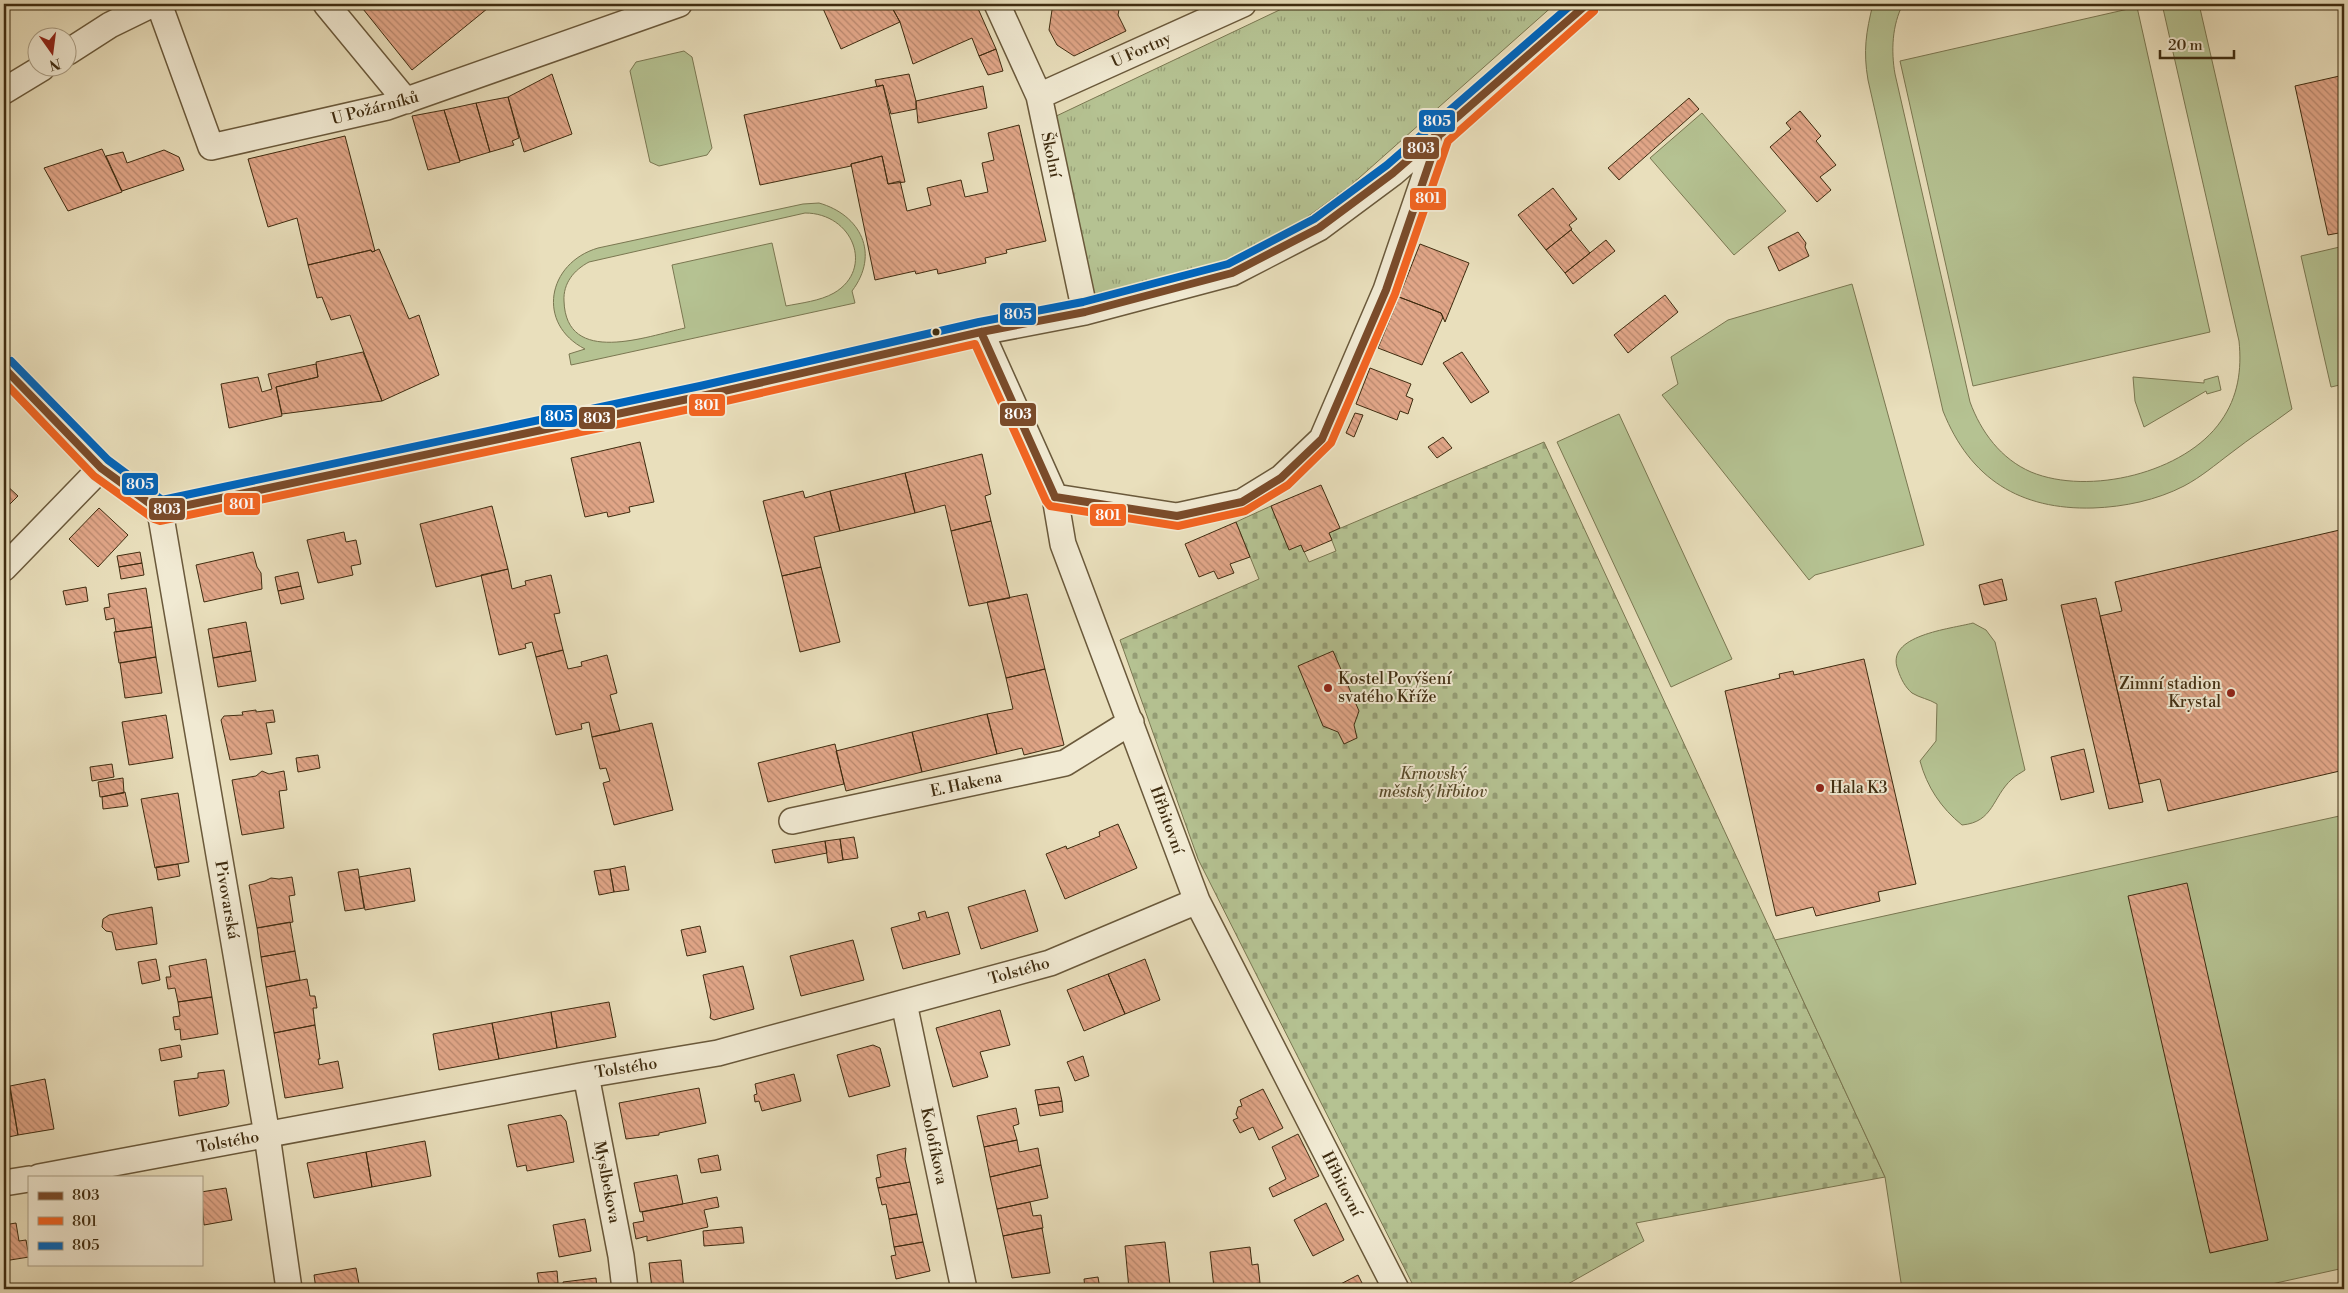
<svg xmlns="http://www.w3.org/2000/svg" width="2348" height="1293" viewBox="0 0 2348 1293" font-family="'Libre Bodoni',serif">
<defs>
<pattern id="grass-tufts" width="24" height="20" patternUnits="userSpaceOnUse" patternTransform="scale(1.25)"><rect width="24" height="20" fill="#b5c292"/><path d="M3 7l-1-3M5 7V3M7 7l1-3M15 17l-1-3M17 17v-4M19 17l1-3" fill="none" stroke="#959e76"/></pattern>
<pattern id="cemetery-stones" width="16" height="16" patternUnits="userSpaceOnUse" patternTransform="scale(1.25)"><rect width="16" height="16" fill="#b5c292"/><path d="M2 7V4a2 2 0 0 1 4 0v3zM10 15v-3a2 2 0 0 1 4 0v3z" fill="#959e76"/></pattern>
<pattern id="building-back-hatch" width="6" height="6" patternUnits="userSpaceOnUse" patternTransform="scale(1.25)"><rect width="6" height="6" fill="#e1a688"/><path d="M-1 5l2 2M0 0l6 6M5-1l2 2" fill="none" stroke="#b8876e"/></pattern>
</defs>
<rect width="100%" height="100%" fill="#e9dfbc"/>
<filter id="stains"><feTurbulence type="fractalNoise" baseFrequency=".004" numOctaves="4"/><feColorMatrix values="0 0 0 0 .2 0 0 0 0 .09 0 0 0 0 .02 0 0 0 .5 -.17"/></filter>
<radialGradient id="worn" r=".72"><stop offset=".6" stop-color="#630" stop-opacity="0"/><stop offset="1" stop-color="#630" stop-opacity=".3"/></radialGradient>
<path fill="url(#grass-tufts)" stroke="#7a7751" d="M1292 4H1555L1350 186 1303 220 1261 245 1210 266 1091 297 1050 119Z"/>
<path fill="url(#cemetery-stones)" stroke="#7a7751" d="M1544 442 1885 1177 1636 1223 1644 1241 1559 1289H1415L1198 859 1120 640 1259 579 1236 522 1271 506 1289 549 1301 545 1309 562 1336 551 1329 533Z"/>
<path fill="#b5c292" stroke="#7a7751" fill-rule="evenodd" d="M1873 4H1903C1892 25 1891 51 1895 74L1970 402C1981 432 2001 459 2031 472 2089 496 2185 473 2221 421 2238 397 2242 370 2239 341L2162 4H2199L2292 409C2272 424 2250 438 2231 453 2215 465 2201 477 2184 486 2157 500 2124 507 2093 508 2020 510 1970 479 1943 411L1868 80C1863 51 1866 32 1873 4Z
M2137 7 2210 332 1973 386 1900 61Z
M684 51 692 57 712 148 707 155 659 166 650 162 630 71 636 62Z
M1702 113 1786 211 1734 255 1650 158Z
M819 203C861 215 880 254 852 291L855 303 571 365 569 354 585 349C536 324 547 263 598 248L803 204ZM805 213C853 213 875 269 834 293 820 301 801 303 786 306L772 243 672 265 685 328C648 336 566 367 564 301 563 283 574 270 589 262Z
M2344 246V384L2331 387 2301 256Z
M1852 284 1924 545 1815 575 1809 580 1662 395 1678 384 1671 357 1728 320Z
M2218 376 2221 390 2207 394 2206 391 2144 427 2135 401 2133 377 2204 383V380Z
M1619 414 1732 659 1671 687 1557 442Z
M1973 623 1986 630 1995 642 2025 770C2021 773 2016 775 2012 779 1992 797 1994 822 1962 825 1941 808 1927 787 1920 761L1936 741 1937 704C1929 699 1920 698 1912 693 1905 687 1901 679 1898 670 1884 635 1951 629 1973 623Z
M2344 815V1268L2249 1289H1902L1885 1177 1775 940Z"/>
<path fill="url(#building-back-hatch)" stroke="#3f2c10" d="M359 4H493L412 70Z
M821 4H890L900 22 841 49Z
M890 4H976L996 49 979 56 972 38 913 64 900 22Z
M1049 4H1120L1118 15 1126 31 1074 56 1057 45 1049 30 1052 10Z
M996 49 1003 71 988 75 979 56Z
M552 74 572 134 524 152 508 97Z
M909 74 916 101V109L891 114 883 85 877 87 875 80Z
M2344 75V232L2328 235 2295 86Z
M883 85 905 182 888 184 882 156 851 164V166L760 185 744 115Z
M983 86 987 108 918 123 916 101Z
M508 97 519 138 512 141 514 145 490 152 476 103Z
M1689 98 1699 109 1619 180 1608 168Z
M476 103 490 152 460 161 444 110Z
M444 110 460 162 428 170 412 116Z
M1800 111 1821 136 1816 141 1836 165 1820 177 1831 190 1817 202 1770 147 1791 129 1786 123Z
M1019 125 1046 241 1006 250 1007 253 985 258 986 263 938 274 937 269 916 274 915 271 875 280 851 164 882 156 888 184 900 181 907 211 931 205 927 188 961 180 965 197 988 192 982 163 994 160 988 133Z
M345 136 375 251 372 252 371 250 308 265 297 218 268 227 248 159Z
M102 149 122 192 68 211 44 168Z
M164 150 179 157 184 170 122 191 106 156 123 152 127 163Z
M1553 188 1577 219 1569 225 1572 229 1546 250 1518 215Z
M1571 230 1590 253 1565 273 1546 250Z
M1798 232 1806 243 1805 247 1809 256 1779 271 1768 247Z
M1606 240 1615 251 1573 284 1565 273Z
M1420 244 1469 263 1445 322 1441 313 1399 297Z
M379 249 409 319 419 315 439 375 382 401 350 315 331 320 322 297 317 298 308 265 371 250 372 252Z
M1665 295 1678 312 1628 353 1614 335Z
M1399 297 1441 313 1443 317 1422 365 1378 348Z
M363 352 382 401 282 414 276 387 318 377 316 362Z
M1462 352 1489 392 1471 403 1443 363Z
M316 364 318 377 276 387 282 416 229 428 221 384 258 377 262 392 272 389 268 374Z
M1370 368 1411 384 1406 396 1413 399 1408 414 1400 411 1397 420 1356 404Z
M1355 413 1363 415 1354 437 1346 433Z
M1443 437 1452 448 1437 458 1428 447Z
M640 442 654 502 629 507 630 512 608 517 607 512 585 517 571 458Z
M982 454 991 494 985 496 991 521 951 531 945 505 915 513 905 473Z
M905 473 915 513 840 531 830 491Z
M4 483 18 496 4 510Z
M1321 485 1340 528 1329 533 1332 540 1304 552 1301 545 1289 550 1271 506Z
M803 491 805 498 830 491 840 531 814 537 821 567 782 576 763 501Z
M492 506 508 569 436 587 420 524Z
M99 508 128 535 98 567 69 539Z
M991 521 1010 598 969 606 951 531Z
M1236 522 1250 557 1230 564 1234 573 1218 579 1214 571 1199 577 1185 544Z
M2344 529V770L2168 811 2160 779 2139 784 2100 616 2122 611 2115 582Z
M344 532 346 542 356 540 361 564 351 566 353 575 318 583 307 540Z
M140 552 142 563 119 567 117 556Z
M253 552 257 567 261 573 262 589 204 602 196 565Z
M142 563 144 575 121 579 119 567Z
M821 567 840 642 800 652 782 576Z
M508 569 512 589 526 585 525 581 551 575 560 613 554 614 563 650 536 657 532 642 525 644 526 648 499 655 481 575Z
M298 572 301 586 278 591 275 577Z
M2002 579 2007 600 1984 605 1979 585Z
M301 586 304 599 281 604 278 591Z
M86 587 88 601 66 605 63 591Z
M146 588 152 627 116 632 114 618 106 620 104 608 110 607 108 594Z
M1027 594 1045 669 1006 678 987 602Z
M2096 598 2143 802 2109 809 2061 605Z
M246 622 251 651 213 658 208 629Z
M152 627 156 657 119 663 114 632Z
M563 650 568 669 582 666 581 662 607 655 617 693 610 695 620 731 592 737 589 722 581 724 582 729 556 735 536 657Z
M251 651 256 681 218 687 213 658Z
M1333 651 1359 711 1354 725 1357 738 1344 744 1338 732 1323 726 1298 666Z
M156 657 162 693 125 698 120 663Z
M1864 659 1916 884 1878 892 1880 901 1816 916 1813 907 1776 916 1725 691 1780 678 1779 674 1793 671 1794 675Z
M1045 669 1064 745 1024 755 1022 748 997 754 987 714 1013 709 1006 678Z
M256 710V712L273 710 275 722 266 723 272 754 230 760 221 720 224 716 243 715 242 712Z
M987 714 997 754 922 772 912 732Z
M166 715 173 758 129 765 122 722Z
M652 723 673 810 614 825 603 783 610 781 606 768 600 769 592 737Z
M912 732 922 772 846 791 836 751Z
M835 744 844 784 768 802 758 763Z
M2084 749 2094 792 2061 800 2051 757Z
M318 755 320 768 298 772 296 758Z
M112 764 114 777 92 781 90 767Z
M262 771 269 774 284 771 287 790 279 791 284 828 242 835 232 780 256 776Z
M123 778 124 793 100 797 98 782Z
M125 792 128 806 103 809 102 797Z
M178 793 189 862 155 868 141 799Z
M1118 824 1137 868 1065 899 1046 854 1066 846 1067 849 1100 836 1099 832Z
M854 837 858 858 843 860 840 839Z
M840 839 843 860 828 863 825 841Z
M825 841 827 853 775 863 772 850Z
M178 864 180 876 158 880 156 867Z
M625 866 629 890 614 892 610 869Z
M410 868 415 901 365 910 359 877Z
M358 869 364 908 345 911 338 872Z
M610 869 614 892 599 895 594 871Z
M292 877 295 895 289 896 293 922 257 928 249 885 265 881 271 878 279 879Z
M2187 883 2268 1240 2210 1253 2128 896Z
M1025 890 1038 931 981 949 968 907Z
M152 907 157 944 116 950 112 932 106 931 102 927 103 919 109 915Z
M925 911 927 918 948 912 960 954 903 969 891 928 920 920 918 913Z
M290 922 295 951 261 957 257 928Z
M700 926 706 952 687 956 681 930Z
M853 940 864 980 801 996 790 956Z
M295 951 300 980 266 987 261 957Z
M156 959 160 980 142 984 138 962Z
M206 959 212 997 178 1002 175 988 168 989 166 977H171L169 966Z
M1145 959 1160 1000 1125 1014 1108 974Z
M743 966 754 1009 714 1020 710 1018 711 1012 703 975Z
M1108 974 1125 1014 1084 1031 1067 990Z
M307 979 310 996H315L317 1008H313L315 1025 274 1033 266 987Z
M212 997 218 1034 181 1040 180 1029 175 1030 173 1017 180 1016 178 1002Z
M609 1002 616 1037 557 1048 551 1012Z
M1000 1010 1010 1045 980 1052 988 1077 953 1087 936 1028Z
M551 1012 557 1048 499 1059 492 1023Z
M492 1023 499 1059 439 1070 433 1034Z
M315 1025 320 1059H318L319 1065 338 1061 343 1088 285 1098 274 1033Z
M180 1045 182 1057 161 1061 159 1049Z
M873 1045 880 1048 890 1086 849 1097 837 1055Z
M1083 1056 1089 1076 1075 1081 1067 1062Z
M224 1070 229 1103 227 1106 179 1116 174 1081 198 1078V1073Z
M794 1074 801 1101 762 1111 759 1101 755 1102 754 1095 757 1094 755 1084Z
M45 1079 54 1129 18 1135 10 1086Z
M1059 1087 1062 1101 1038 1105 1035 1090Z
M699 1088 706 1123 659 1133V1135L626 1139 619 1103Z
M1263 1089 1283 1128 1259 1140 1253 1127 1240 1133 1233 1120 1238 1118 1236 1114 1238 1107 1242 1106 1240 1100Z
M10 1090 18 1135 4 1138V1091Z
M1062 1101 1063 1112 1040 1116 1038 1105Z
M1016 1108 1019 1124 1013 1126 1017 1140 984 1147 977 1116Z
M561 1115 566 1121 574 1162 527 1171 526 1165 517 1167 508 1125Z
M1298 1134 1319 1176 1273 1197 1269 1188 1286 1179 1272 1147Z
M1017 1140 1019 1152 1038 1148 1041 1165 990 1177 984 1147Z
M425 1141 431 1176 372 1187 366 1152Z
M906 1148 905 1159 910 1182 878 1188 876 1178 881 1177 877 1155Z
M366 1152 372 1187 314 1198 307 1163Z
M718 1155 721 1170 701 1173 698 1159Z
M1041 1165 1048 1198 997 1209 990 1177Z
M677 1175 683 1204 640 1212 634 1183Z
M910 1182 917 1214 889 1219 886 1204 882 1205 878 1188Z
M226 1188 232 1220 204 1225 201 1192Z
M717 1197 719 1207 704 1210 708 1227 647 1241V1236L636 1239 633 1223 644 1221 642 1212Z
M1030 1202 1033 1216 1041 1215 1043 1228 1003 1236 997 1209Z
M1326 1203 1344 1240 1313 1256 1294 1220Z
M917 1214 923 1242 894 1247 889 1219Z
M585 1219 591 1251 559 1257 553 1225Z
M16 1223 19 1241 26 1240 29 1257 4 1261V1225Z
M742 1227 744 1243 704 1246 703 1231Z
M1042 1228 1050 1273 1012 1278 1003 1236Z
M923 1242 930 1271 896 1279 891 1256 896 1255 894 1247Z
M1165 1242 1170 1285 1129 1289 1125 1246Z
M1250 1247 1252 1265 1258 1264 1260 1283 1214 1288 1210 1252Z
M681 1260 684 1289H652L649 1263Z
M356 1268 360 1289H316L314 1275Z
M557 1271 558 1283 539 1285 537 1273Z
M1358 1275 1365 1289H1331Z
M1098 1277 1100 1289H1085L1084 1279Z
M596 1278 597 1289H564L563 1282Z
M1028 1286V1289H999Z"/>
<g fill="none" stroke-linecap="round" stroke-linejoin="round">
<defs>
<path id="minor" d="M159 4 211 147 387 107 679 4
M326 4 406 101
M997 4 1039 96 1085 312
M68 52 110 25 153 4
M4 91 42 68
M1039 96 1243 4
M981 332 1055 497 1063 544 1197 901 1396 1289
M4 368 101 468 160 511 702 396 981 332 1085 312 1232 273 1319 228 1393 173 1587 4
M1055 497 1177 516 1242 502 1281 478 1322 439 1386 290 1439 135
M160 511 267 1135 289 1289
M4 568 101 468
M792 821 1065 763 1131 722
M904 1003 964 1289
M586 1075 621 1256 625 1289
M39 1177 586 1075 718 1053 1050 963 1197 901
M4 1183 29 1179"/>
</defs>
<use href="#minor" stroke="#6a593b" stroke-width="28"/>
<use href="#minor" stroke="#f1ead3" stroke-width="25"/>
<defs>
<path id="bus-1" d="M981 332 1055 497
M4 368 101 468 160 511 702 396 981 332 1085 312 1232 273 1319 228 1393 173 1587 4
M1055 497 1177 516 1242 502 1281 478 1322 439 1386 290 1439 135 1443 132"/>
<path id="bus-2" d="M4 382 94 476 154 519 160 521 704 406 975 344 1046 501 1050 506 1178 526 1245 511 1288 485 1331 443 1395 294 1448 141 1594 11"/>
<path id="bus-3" d="M11 361 108 460 162 500 700 386 979 322 1083 302 1228 264 1314 219 1387 165 1572 4"/>
</defs>
<use href="#bus-1" stroke="#f1ead3" stroke-width="11"/>
<use href="#bus-2" stroke="#f1ead3" stroke-width="11"/>
<use href="#bus-3" stroke="#f1ead3" stroke-width="11"/>
<use href="#bus-1" stroke="#7a4b2a" stroke-width="8"/>
<use href="#bus-2" stroke="#f26522" stroke-width="8"/>
<use href="#bus-3" stroke="#0065bd" stroke-width="8"/>
</g>
<circle fill="#3f2c10" stroke="#f1ead3" stroke-width="2" cx="936" cy="332" r="4.5"/>
<g fill="#8f2418" stroke="#f1ead3" stroke-width="2">
<circle cx="1328" cy="688" r="5"/>
<circle cx="2231" cy="693" r="5"/>
<circle cx="1820" cy="788" r="5"/>
</g>
<g text-anchor="middle" dominant-baseline="central" stroke-width="4" stroke-linejoin="round" paint-order="stroke">
<g font-size="16" fill="#3f2c10" stroke="#f1ead3">
<text transform="translate(1141 50) rotate(-24)">U Fortny</text>
<text transform="translate(375 108) rotate(-15)">U Požárníků</text>
<text transform="translate(1051 155) rotate(78)">Školní</text>
<text transform="translate(966 784) rotate(-12)">E. Hakena</text>
<text transform="translate(1167 820) rotate(70)">Hřbitovní</text>
<text transform="translate(227 900) rotate(80)">Pivovarská</text>
<text transform="translate(1019 971) rotate(-16)">Tolstého</text>
<text transform="translate(626 1068) rotate(-9)">Tolstého</text>
<text transform="translate(228 1142) rotate(-10)">Tolstého</text>
<text transform="translate(934 1146) rotate(78)">Kolofíkova</text>
<text transform="translate(607 1182) rotate(79)">Myslbekova</text>
<text transform="translate(1342 1184) rotate(63)">Hřbitovní</text>
</g>
<g font-size="16" fill="#3f2c10" stroke="#f1ead3" text-anchor="start">
<text x="1338" y="679">Kostel Povýšení<tspan x="1338" dy="18">svatého Kříže</tspan></text>
<text x="2221" y="684" text-anchor="end">Zimní stadion<tspan x="2221" dy="18">Krystal</tspan></text>
<text x="1830" y="788">Hala K3</text>
</g>
<g font-size="16" font-style="italic" fill="#574a2a" stroke="#f1ead3">
<text x="1433" y="774">Krnovský<tspan x="1433" dy="18">městský hřbitov</tspan></text>
</g>
</g>
<g stroke="#f1ead3" stroke-width="2">
<rect x="1418" y="109" width="38" height="24" rx="5" fill="#0065bd"/>
<rect x="1402" y="136" width="38" height="24" rx="5" fill="#7a4b2a"/>
<rect x="1409" y="187" width="38" height="24" rx="5" fill="#f26522"/>
<rect x="999" y="302" width="38" height="24" rx="5" fill="#0065bd"/>
<rect x="688" y="393" width="38" height="24" rx="5" fill="#f26522"/>
<rect x="999" y="402" width="38" height="25" rx="5" fill="#7a4b2a"/>
<rect x="540" y="404" width="38" height="24" rx="5" fill="#0065bd"/>
<rect x="578" y="406" width="38" height="24" rx="5" fill="#7a4b2a"/>
<rect x="121" y="472" width="38" height="24" rx="5" fill="#0065bd"/>
<rect x="223" y="492" width="38" height="24" rx="5" fill="#f26522"/>
<rect x="148" y="497" width="38" height="24" rx="5" fill="#7a4b2a"/>
<rect x="1089" y="503" width="38" height="24" rx="5" fill="#f26522"/>
</g>
<g font-size="14" text-anchor="middle" font-weight="bold" fill="#fff">
<text x="1437" y="126">805</text>
<text x="1421" y="153">803</text>
<text x="1428" y="203">801</text>
<text x="1018" y="319">805</text>
<text x="707" y="410">801</text>
<text x="1018" y="419">803</text>
<text x="559" y="421">805</text>
<text x="597" y="423">803</text>
<text x="140" y="489">805</text>
<text x="242" y="509">801</text>
<text x="167" y="514">803</text>
<text x="1108" y="520">801</text>
</g>
<rect width="2348" height="1293" fill="none" stroke="#e9dfbc" stroke-width="20"/>
<rect x="5" y="5" width="2338" height="1283" fill="none" stroke="#3f2c10" stroke-width="2.5"/>
<rect x="10" y="10" width="2328" height="1273" fill="none" stroke="#3f2c10"/>
<rect x="28" y="1176" width="175" height="90" fill="#f1ead3" stroke="#aa9e85"/>
<rect x="38" y="1192" width="25" height="8" fill="#7a4b2a" stroke="#aa9e85"/>
<text x="72" y="1200" font-size="15" fill="#3f2c10">803</text>
<rect x="38" y="1217" width="25" height="8" fill="#f26522" stroke="#aa9e85"/>
<text x="72" y="1226" font-size="15" fill="#3f2c10">801</text>
<rect x="38" y="1242" width="25" height="8" fill="#0065bd" stroke="#aa9e85"/>
<text x="72" y="1250" font-size="15" fill="#3f2c10">805</text>
<g transform="translate(52 52) rotate(166)"><circle r="24" fill="#f1ead3" stroke="#aa9e85"/>
<path d="M0-4L9 19L0 12L-9 19Z" fill="#8f2418"/>
<text y="-8" font-size="14" font-weight="bold" text-anchor="middle" fill="#3f2c10">N</text>
</g>
<path d="M2160 50v8h74v-8" fill="none" stroke="#3f2c10" stroke-width="2.5"/>
<text x="2168" y="50" font-size="15" fill="#3f2c10" stroke="#f1ead3" stroke-width="4" paint-order="stroke">20 m</text>
<rect width="100%" height="100%" filter="url(#stains)"/>
<rect width="100%" height="100%" fill="url(#worn)"/>
</svg>
